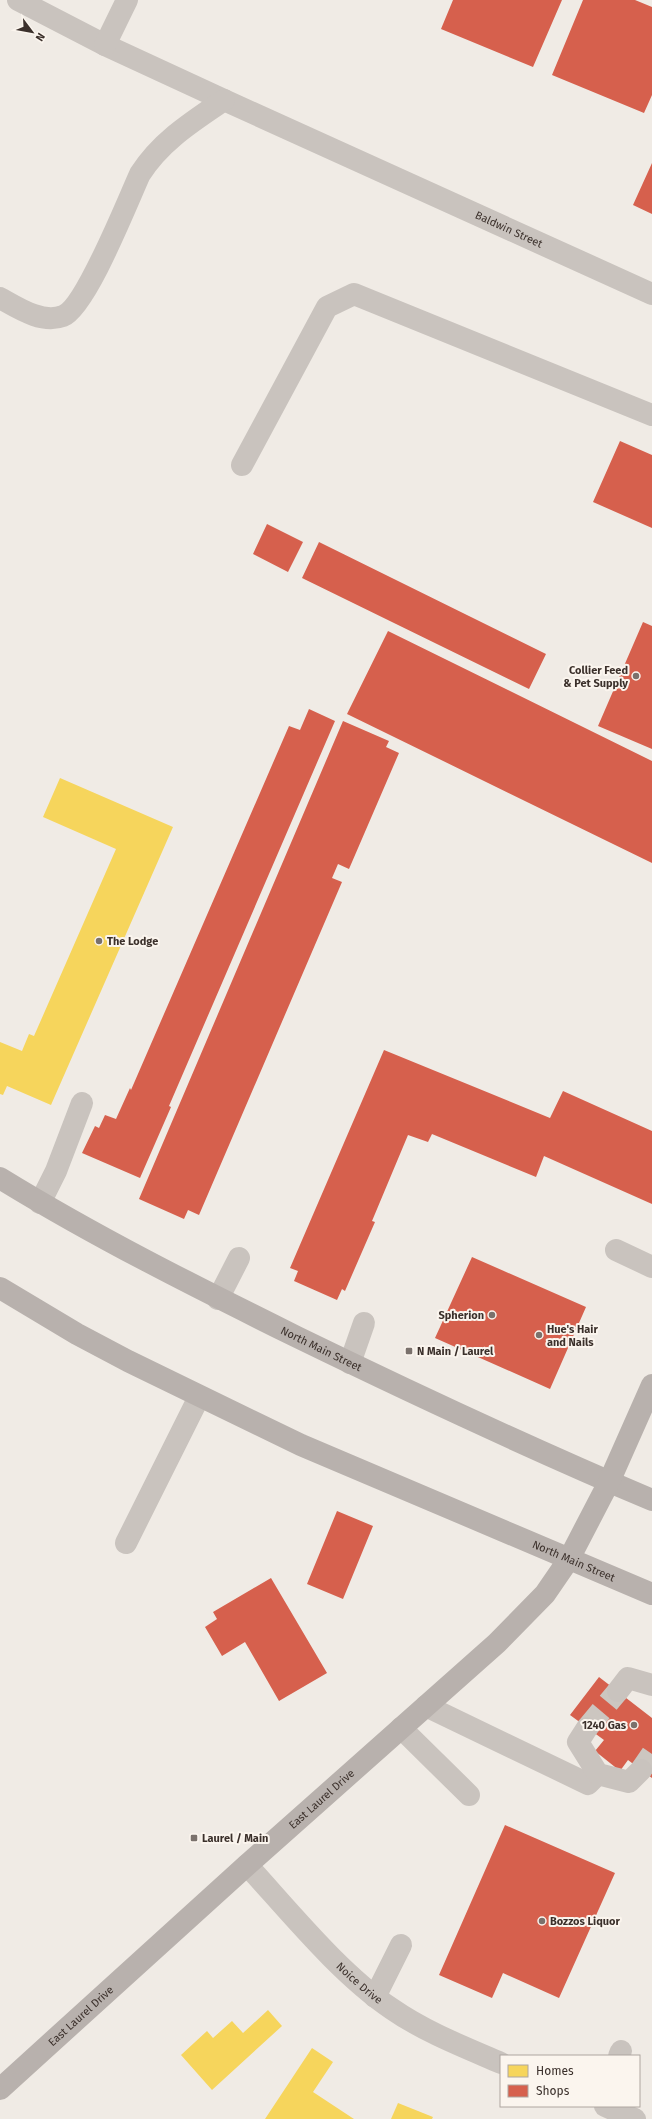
<svg xmlns="http://www.w3.org/2000/svg" width="652" height="2119" viewBox="0 0 652 2119" font-family="'Fira Sans',sans-serif">
<rect width="100%" height="100%" fill="#f0ebe5"/>
<path fill="#f6d55c" d="M60 778 173 827 51 1105 7 1086 3 1095 0 1094V1042L22 1051 29 1034 34 1036 116 849 43 817Z
M268 2010 282 2026 212 2090 181 2055 207 2031 213 2038 232 2021 243 2033Z
M312 2048 333 2062 313 2092 354 2119H265Z
M398 2103 433 2117 432 2119H391Z"/>
<path fill="#d6604d" d="M453 0H562L533 67 441 29Z
M583 0H635L652 7V95L644 113 552 75Z
M652 163V214L633 205Z
M620 441 652 455V528L593 502Z
M267 524 303 542 288 572 253 554Z
M319 542 546 654 529 689 302 578Z
M643 622 652 626V749L598 726Z
M388 631 652 761V863L347 714Z
M309 709 335 721 169 1106 171 1107 140 1178 82 1153 95 1126 99 1128 105 1115 116 1119 130 1088 131 1090 289 726 300 730Z
M343 721 389 741 386 747 399 753 349 869 338 864 332 878 342 882 199 1215 188 1210 184 1219 139 1199Z
M384 1050 550 1118 563 1091 652 1131V1204L544 1156 536 1177 432 1134 428 1142 408 1135 372 1221 375 1222 345 1291 342 1289 337 1300 294 1281 298 1271 290 1268Z
M472 1257 586 1307 550 1389 435 1338Z
M337 1511 373 1526 343 1599 307 1584Z
M271 1578 327 1673 279 1701 245 1642 222 1656 205 1627 217 1619 213 1612Z
M599 1677 652 1718V1778L628 1760 620 1771 595 1751 604 1740 570 1715Z
M505 1825 615 1873 559 1998 503 1973 492 1998 439 1975Z"/>
<g fill="none" stroke-linecap="round" stroke-linejoin="round">
<path stroke="#ccc6c0" stroke-width="22" stroke-dasharray="22 11" stroke-linecap="butt" d="M587 1728 618 1691
M641 1770 652 1754"/>
<g stroke="#c9c3be" stroke-width="22">
<path id="s1" d="M18 0 105 45 224 100 652 294"/>
<path d="M105 45 127 0"/>
<path d="M0 298C18 308 42 324 63 316 86 307 128 200 140 174 161 141 193 121 224 100"/>
<path d="M242 465 327 307 354 294 652 415"/>
<path d="M40 1203 56 1171 82 1103"/>
<path d="M616 1250 652 1267"/>
<path d="M218 1299 239 1258"/>
<path d="M350 1363 364 1323"/>
<path d="M126 1543 199 1397"/>
<path d="M618 1691 628 1678 652 1685"/>
<path d="M426 1706 588 1784 598 1774"/>
<path d="M401 1728 469 1795"/>
<path d="M587 1728 578 1742 598 1774 629 1782 641 1770"/>
<path id="s2" d="M247 1865C290 1912 340 1974 392 2009 425 2032 464 2047 501 2063"/>
<path d="M375 1997 401 1945"/>
<path d="M619 2056 621 2051"/>
<path d="M605 2106 635 2119"/>
</g>
<g stroke="#b8b1ad" stroke-width="22">
<path id="s3" d="M0 1178C96 1237 196 1287 297 1337 414 1394 532 1449 652 1500"/>
<path id="s4" d="M0 1288 77 1334 128 1361 301 1445 652 1594"/>
<path id="s5" d="M0 2089 247 1865 497 1643 545 1594 569 1559 609 1482 652 1385"/>
</g>
</g>
<g fill="#7a716c" stroke="#fbf5ee" stroke-width="1.5">
<circle cx="636" cy="676" r="4"/>
<circle cx="99" cy="941" r="4"/>
<circle cx="492" cy="1315" r="4"/>
<circle cx="539" cy="1335" r="4"/>
<rect x="405" y="1347" width="8" height="8" rx="2"/>
<circle cx="634" cy="1725" r="4"/>
<rect x="190" y="1834" width="8" height="8" rx="2"/>
<circle cx="542" cy="1921" r="4"/>
</g>
<g text-anchor="middle" dominant-baseline="central" stroke-width="4" stroke-linejoin="round" paint-order="stroke">
<g font-size="11" fill="#3b302b" stroke="#fbf5ee">
<text stroke="none"><textPath href="#s1" startOffset="542">Baldwin Street</textPath></text>
<text stroke="none"><textPath href="#s3" startOffset="364">North Main Street</textPath></text>
<text stroke="none"><textPath href="#s4" startOffset="636">North Main Street</textPath></text>
<text stroke="none"><textPath href="#s5" startOffset="433">East Laurel Drive</textPath></text>
<text stroke="none"><textPath href="#s2" startOffset="163">Noice Drive</textPath></text>
<text stroke="none"><textPath href="#s5" startOffset="109">East Laurel Drive</textPath></text>
</g>
<g font-size="11" font-weight="bold" fill="#3b302b" stroke="#fbf5ee" text-anchor="start">
<text x="628" y="670" text-anchor="end">Collier Feed<tspan x="628" dy="13">&amp; Pet Supply</tspan></text>
<text x="107" y="941">The Lodge</text>
<text x="484" y="1315" text-anchor="end">Spherion</text>
<text x="547" y="1329">Hue's Hair<tspan x="547" dy="13">and Nails</tspan></text>
<text x="417" y="1351">N Main / Laurel</text>
<text x="626" y="1725" text-anchor="end">1240 Gas</text>
<text x="202" y="1838">Laurel / Main</text>
<text x="550" y="1921">Bozzos Liquor</text>
</g>
</g>
<rect x="500" y="2055" width="140" height="52" fill="#fbf5ee" stroke="#aea6a0"/>
<rect x="508" y="2065" width="20" height="12" fill="#f6d55c" stroke="#aea6a0"/>
<text x="536" y="2075" font-size="12" fill="#3b302b">Homes</text>
<rect x="508" y="2085" width="20" height="12" fill="#d6604d" stroke="#aea6a0"/>
<text x="536" y="2095" font-size="12" fill="#3b302b">Shops</text>
<g transform="translate(32 32) rotate(122)" stroke="#fbf5ee" stroke-width="3" paint-order="stroke">
<path d="M0-3L7 15L0 10L-7 15Z" fill="#3b302b"/>
<text y="-6" font-size="11" font-weight="bold" text-anchor="middle" fill="#3b302b">N</text>
</g>
</svg>
